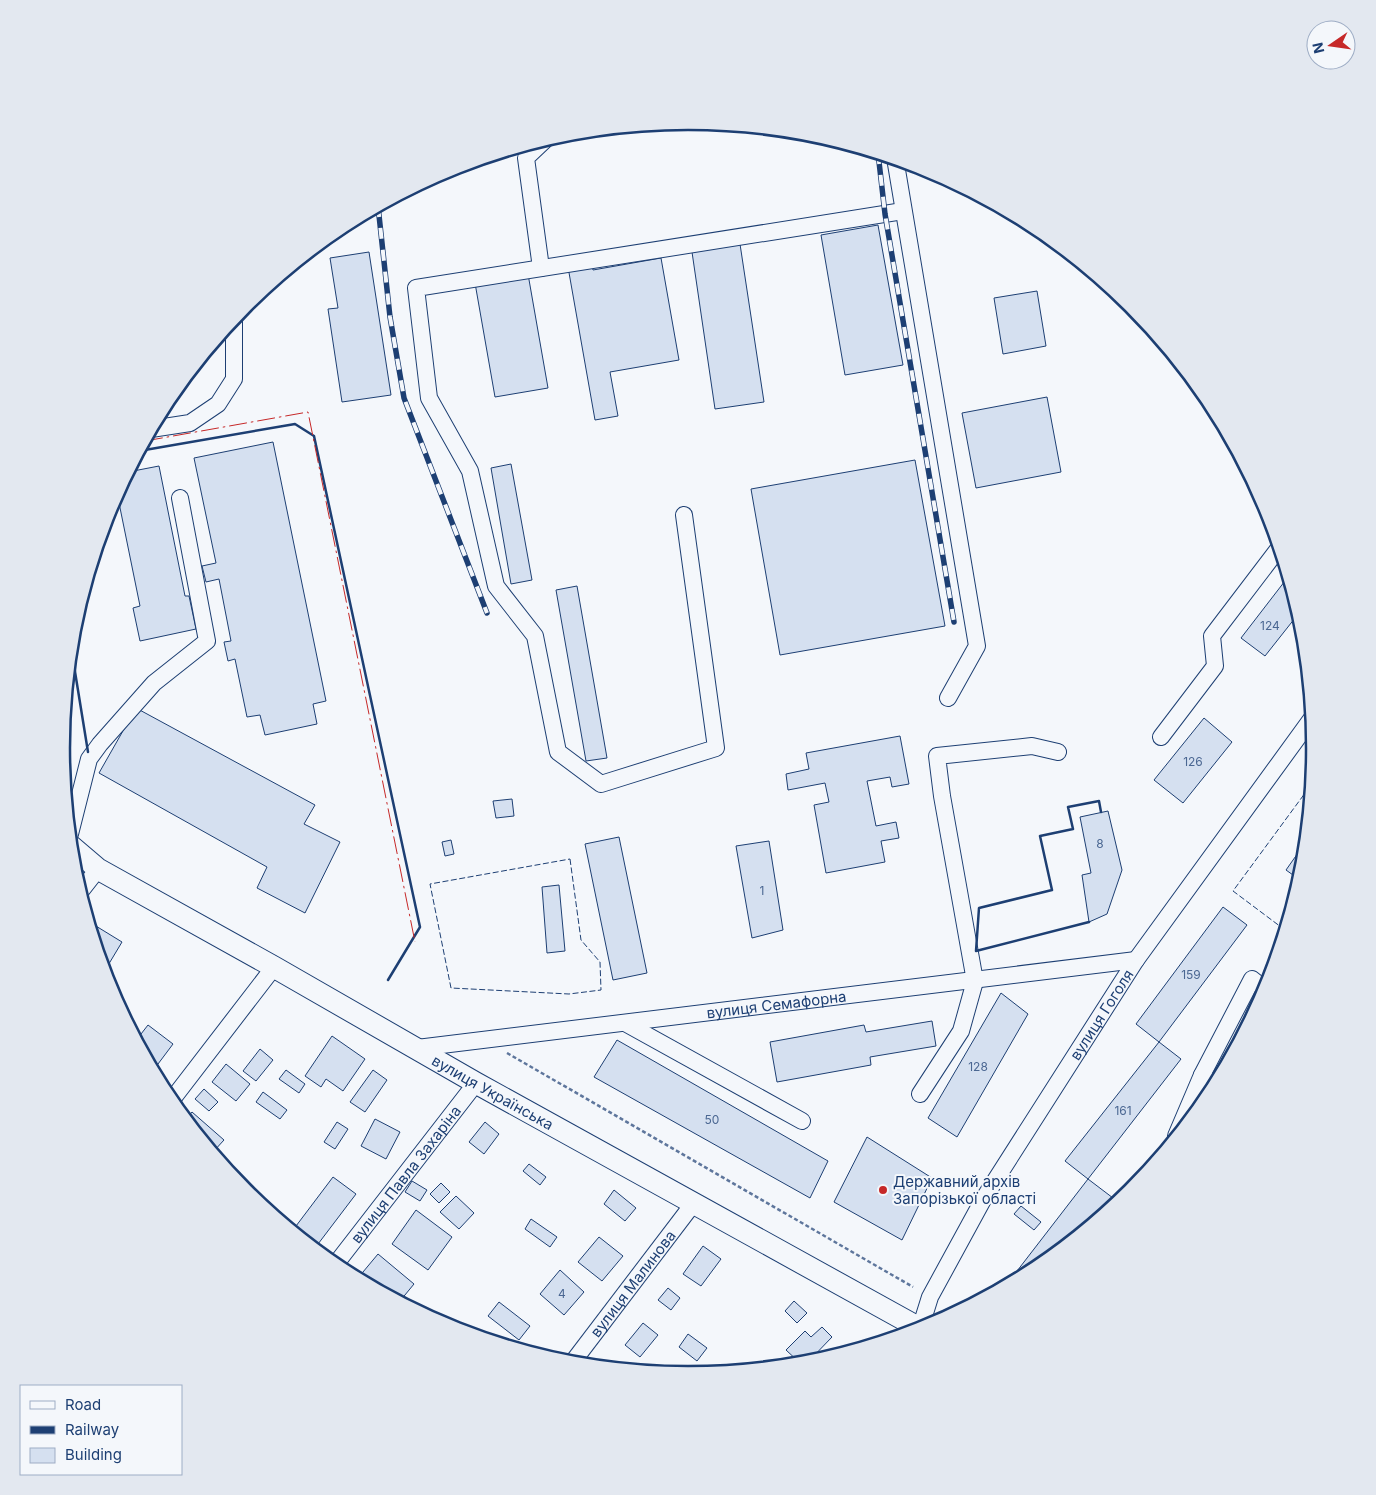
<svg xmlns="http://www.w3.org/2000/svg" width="1376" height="1495" viewBox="0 0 1376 1495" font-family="Inter,sans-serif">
<rect width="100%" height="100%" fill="#f4f7fb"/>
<path fill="#d5e0f0" stroke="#1d3f73" d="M878 225 903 365 845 375 821 235Z
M740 244 764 402 715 409 692 252Z
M369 252 391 395 342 402 328 309 338 308 330 258Z
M661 258 679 360 610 372 618 416 595 420 568 267 591 263 593 270Z
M528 274 548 388 495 397 475 283Z
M1037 291 1046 346 1003 354 994 298Z
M1047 397 1061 472 976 488 962 413Z
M273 442 326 701 313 704 317 724 265 735 260 715 247 717 235 659 228 661 224 642 231 641 219 579 206 582 202 566 216 563 194 458Z
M915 460 945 626 780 655 751 489Z
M511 464 532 580 511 584 491 468Z
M159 466 185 596H189L196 629 140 641 133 608 140 606 117 493 128 472Z
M1288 577 1299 613 1265 656 1241 638Z
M577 586 607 758 586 761 556 590Z
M136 708 315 805 304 824 340 842 305 913 257 888 267 867 99 773Z
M1204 718 1232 742 1183 803 1154 780Z
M900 736 909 784 892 787 890 777 867 781 876 826 896 822 899 838 881 841 885 862 826 873 814 805 829 802 825 783 788 790 786 774 809 769 806 753Z
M512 799 514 816 496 818 493 801Z
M1108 811 1122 870 1107 914 1089 922 1082 875 1091 873 1080 817Z
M619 837 647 973 613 980 585 844Z
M451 840 454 854 445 856 442 842Z
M769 841 783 930 752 938 736 846Z
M1305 843 1303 870 1300 880 1286 870Z
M559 885 565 951 547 953 542 887Z
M1223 907 1247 925 1159 1042 1136 1024Z
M91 923 122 942 107 967 102 963 90 925Z
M1001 993 1028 1014 957 1137 928 1118Z
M932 1021 936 1046 870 1057 871 1065 777 1082 770 1042 864 1025 866 1032Z
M128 1024 141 1034 148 1025 173 1044 155 1068 150 1064Z
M332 1036 365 1059 343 1091 326 1079 321 1087 305 1076Z
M617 1040 828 1161 810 1198 594 1077Z
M1236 1041 1237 1043 1224 1068 1219 1064Z
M1159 1042 1181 1059 1088 1179 1065 1161Z
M260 1049 273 1060 256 1081 243 1071Z
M226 1064 250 1084 236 1101 212 1082Z
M286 1070 305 1084 299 1093 279 1079Z
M373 1070 387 1080 365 1112 350 1102Z
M204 1089 218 1102 209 1111 195 1099Z
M263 1092 287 1110 280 1119 256 1102Z
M192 1112 224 1140 213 1152 186 1119Z
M375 1119 400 1132 386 1159 361 1146Z
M337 1122 348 1129 335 1149 324 1142Z
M485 1122 499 1134 484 1154 469 1142Z
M867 1137 932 1178 902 1240 834 1202Z
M529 1164 546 1177 540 1185 523 1171Z
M333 1177 356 1194 315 1248 293 1230Z
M1088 1179 1113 1198 1095 1220 1036 1269 1007 1284Z
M412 1181 427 1190 420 1201 405 1192Z
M441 1183 450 1192 439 1203 430 1194Z
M614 1190 636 1208 625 1221 604 1204Z
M456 1196 474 1213 459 1229 440 1212Z
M1021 1206 1041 1222 1034 1230 1014 1214Z
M416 1210 452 1237 428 1270 392 1244Z
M531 1219 557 1237 550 1247 525 1229Z
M599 1237 623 1256 602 1281 578 1262Z
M703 1246 721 1259 701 1286 683 1274Z
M378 1254 414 1284 400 1301 358 1278Z
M560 1270 584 1292 564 1315 540 1294Z
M668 1288 680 1298 671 1310 658 1300Z
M794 1301 807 1313 797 1323 785 1311Z
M499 1302 530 1326 519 1340 488 1316Z
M643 1323 658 1335 640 1357 625 1345Z
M822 1327 832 1337 807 1363H800L786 1350 805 1331 811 1337Z
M688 1334 707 1348 697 1361 679 1347Z"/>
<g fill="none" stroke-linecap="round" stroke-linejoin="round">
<defs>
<g id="minor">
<path d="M895 158 977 646 948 698"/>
<path d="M541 268 526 158 545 140"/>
<path d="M151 429 190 423 218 404 234 379V317"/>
<path d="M684 515 716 748 601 784 558 752 535 636 496 586 470 471 429 398 416 288 903 211"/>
<path d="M1161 737 1215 666 1212 636 1279 548"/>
<path d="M70 834 89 759 100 744 154 683 207 641 180 498"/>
<path d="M80 892 98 869"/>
<path d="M625 1023 802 1121"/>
<path id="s1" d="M417 1048 1136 960"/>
<path d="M1202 1075 1252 979 1266 990"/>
<path d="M920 1094 961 1031 975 981 942 796 937 756 1032 746 1058 752"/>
<path d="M171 1101 274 967"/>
<path d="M1176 1136 1202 1075 1215 1085"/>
<path id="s2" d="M335 1265 476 1083"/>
<path id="s3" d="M920 1329 930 1297 984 1198 1136 960 1312 718"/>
<path id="s4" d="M572 1363 693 1204"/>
</g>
<g id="major">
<path id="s5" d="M71 846 98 869 274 967 476 1083 921 1329"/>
</g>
</defs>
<use href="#minor" stroke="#1d3f73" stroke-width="18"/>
<use href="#major" stroke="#1d3f73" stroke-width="23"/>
<path stroke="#5e769c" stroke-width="2.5" stroke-dasharray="4 2.5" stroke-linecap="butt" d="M507 1053 913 1287
M954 1311 955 1312"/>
<use href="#minor" stroke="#f4f7fb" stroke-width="16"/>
<use href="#major" stroke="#f4f7fb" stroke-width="21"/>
<defs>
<path id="rail" d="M878 153 885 214 954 622
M378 206 390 317 404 398 487 613"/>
</defs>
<use href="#rail" stroke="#1d3f73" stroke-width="5.5"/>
<use href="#rail" stroke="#f4f7fb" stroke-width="4" stroke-dasharray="11" stroke-linecap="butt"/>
<path stroke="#1d3f73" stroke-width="1" stroke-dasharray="6 2.5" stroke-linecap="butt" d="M570 859 581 940 600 962 601 990 569 994 451 988 430 884Z
M1285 930 1233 891 1311 785"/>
<path stroke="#1d3f73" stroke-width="2.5" d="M139 451 295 424 314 436 420 927 388 980
M71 647 88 752
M1089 922 976 951 979 908 1052 890 1040 836 1073 829 1068 807 1099 801 1101 812"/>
<path stroke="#c62828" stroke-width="1" stroke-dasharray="18 4 2.5 4" stroke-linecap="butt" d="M145 441 308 412 415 942"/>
</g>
<circle fill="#c62828" stroke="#f4f7fb" stroke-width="2" cx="883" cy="1190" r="5"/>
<g text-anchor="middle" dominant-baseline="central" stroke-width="4" stroke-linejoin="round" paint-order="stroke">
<g font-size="12" fill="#4b6792">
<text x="1270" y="625">124</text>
<text x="1193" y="761">126</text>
<text x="1100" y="843">8</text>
<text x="762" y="890">1</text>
<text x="1191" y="974">159</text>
<text x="978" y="1066">128</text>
<text x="1123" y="1110">161</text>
<text x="712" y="1119">50</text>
<text x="562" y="1293">4</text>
</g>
<g font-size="15" fill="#1d3f73" stroke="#f4f7fb">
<text stroke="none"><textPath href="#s1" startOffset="362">вулиця Семафорна</textPath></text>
<text stroke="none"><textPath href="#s3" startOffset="364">вулиця Гоголя</textPath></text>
<text stroke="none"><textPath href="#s5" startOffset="489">вулиця Українська</textPath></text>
<text stroke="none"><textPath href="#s2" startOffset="115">вулиця Павла Захаріна</textPath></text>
<text stroke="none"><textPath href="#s4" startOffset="100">вулиця Малинова</textPath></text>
</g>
<g font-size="15" fill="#1d3f73" stroke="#f4f7fb" text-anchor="start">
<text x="893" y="1181">Державний архів<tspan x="893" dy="17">Запорізької області</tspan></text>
</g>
</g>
<path d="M0 0H1376V1495H0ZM70 748a618 618 0 1 1 1236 0a618 618 0 1 1-1236 0Z" fill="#e3e8f0" fill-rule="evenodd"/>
<path fill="none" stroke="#1d3f73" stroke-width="2.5" d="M70 748a618 618 0 1 1 1236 0a618 618 0 1 1-1236 0Z"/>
<rect x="20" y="1385" width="162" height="90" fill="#f4f7fb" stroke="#9eadc5"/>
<rect x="30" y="1401" width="25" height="8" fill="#f4f7fb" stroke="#9eadc5"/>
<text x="65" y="1410" font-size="15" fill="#1d3f73">Road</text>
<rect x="30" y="1426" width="25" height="8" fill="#1d3f73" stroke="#9eadc5"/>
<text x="65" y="1435" font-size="15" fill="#1d3f73">Railway</text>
<rect x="30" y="1448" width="25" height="15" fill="#d5e0f0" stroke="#9eadc5"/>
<text x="65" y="1460" font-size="15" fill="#1d3f73">Building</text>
<g transform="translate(1331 45) rotate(257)"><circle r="24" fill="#f4f7fb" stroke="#9eadc5"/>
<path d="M0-4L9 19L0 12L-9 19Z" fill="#c62828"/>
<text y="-8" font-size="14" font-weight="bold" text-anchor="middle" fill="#1d3f73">N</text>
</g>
</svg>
